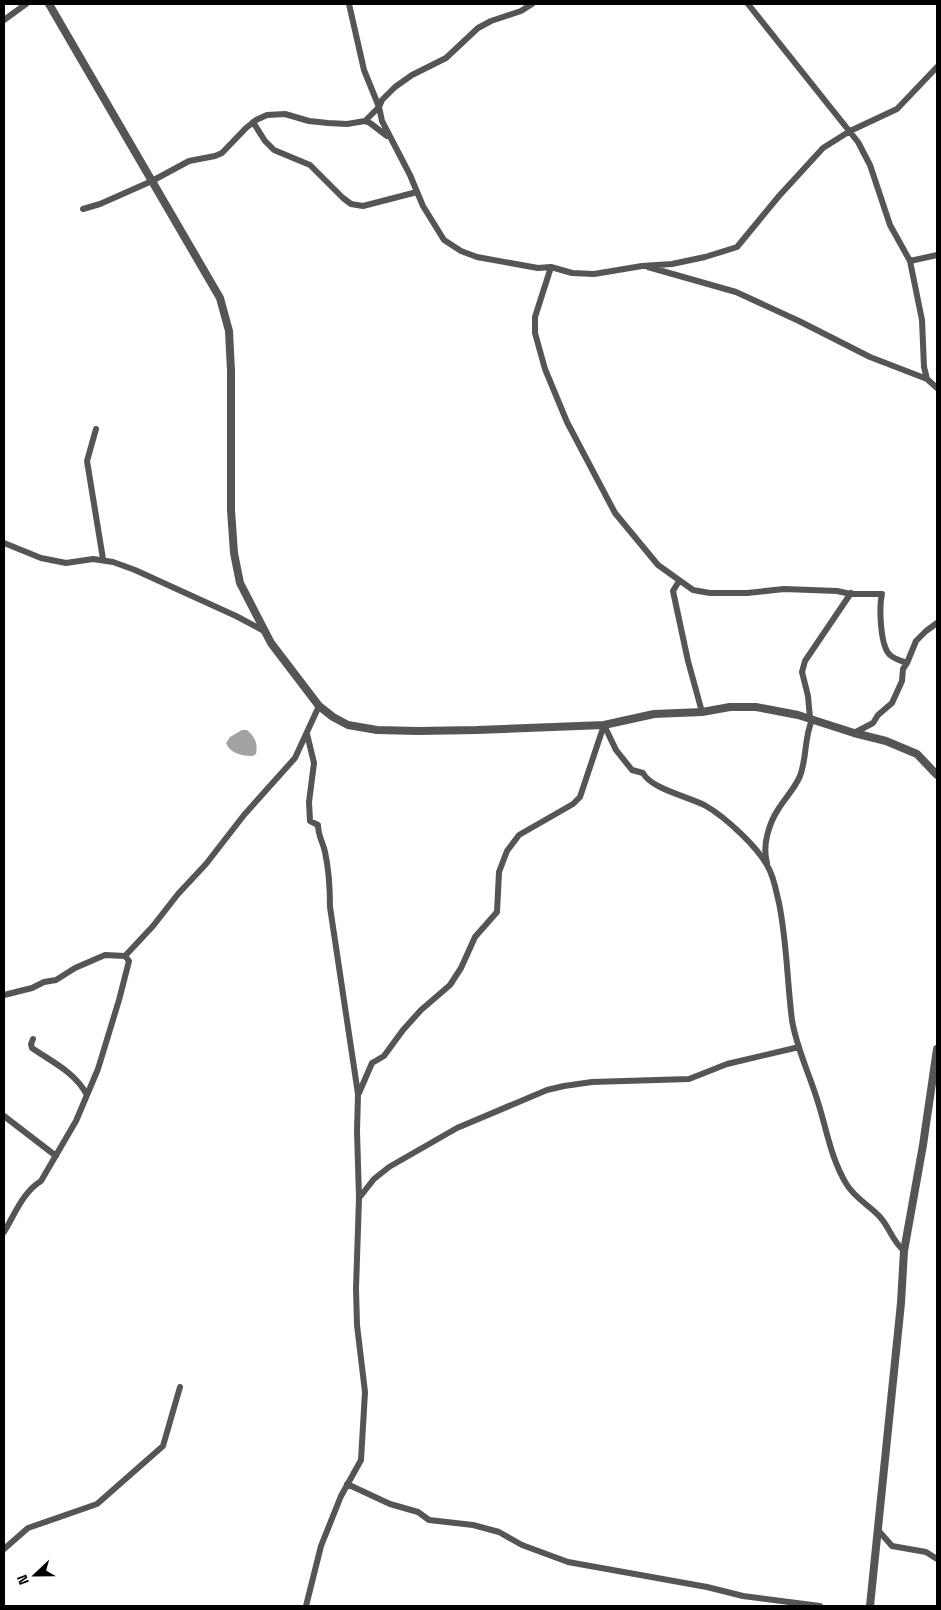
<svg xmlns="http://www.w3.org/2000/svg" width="941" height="1610" viewBox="0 0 941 1610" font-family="'Space Grotesk',sans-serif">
<rect width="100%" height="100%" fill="#fff"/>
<path fill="#a3a3a3" d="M242 730H247C255 737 258 743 256 754L252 756C241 756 230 753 226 743L230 737Z"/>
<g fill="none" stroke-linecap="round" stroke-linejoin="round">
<path stroke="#555" stroke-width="6" d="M349 4 364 70 379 107 382 121 410 175 423 206 444 240 461 251 477 257 538 268 551 267 572 273 594 274 642 266 672 264 705 257 737 247 779 196 823 148 850 131 897 109 937 67
M748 4 858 142 870 165 890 225 910 261 922 320 924 367 927 379
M4 20 26 4
M365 121 379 107 382 100 395 87 412 75 446 58 478 28 491 21 521 11 532 4
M253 122 265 141 274 150 310 165 343 198 351 204 363 206 417 192
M83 209 100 204 152 181 189 161 215 156 222 153 246 128 256 120 267 115 285 114 309 121 328 123 347 124 365 121 370 123 387 136
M910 261 937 255
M551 267 535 317V333L545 369 567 422 615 513 658 565 693 590 710 593H747L784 589 837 591 851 594H882C879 607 880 646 890 655 894 659 902 661 907 663
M648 267 736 292 799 321 870 357 927 379 937 388
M96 429 87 461 103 559
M4 543 41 558 66 563 93 559 113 562 135 570 236 616 264 631
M679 581 673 591 688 661 702 712
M810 718 808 696 802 672 805 661 851 593
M604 725 616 750 632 770 643 773C651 789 690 797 706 806 725 817 758 847 768 867 774 877 776 891 779 903 787 942 787 981 792 1020 796 1046 808 1071 816 1096 826 1125 830 1158 847 1185 855 1198 870 1206 880 1217 890 1228 891 1239 904 1251
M854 733 873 723 878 715 892 703 902 681 903 669 907 663 916 641 926 631 937 623
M767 863C762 845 769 823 779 808 786 797 795 788 800 776 807 758 804 738 812 720
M4 995 32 988 44 982 56 980 75 968 105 955 125 956
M33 1039 31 1044 32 1048C52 1062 75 1072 87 1095
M359 1093 372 1063 384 1056 403 1030 421 1010 450 985 461 968 475 937 497 912 499 872 507 851 519 835 573 804 580 797 604 725
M4 1116 56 1156
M359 1198 374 1179 389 1167 457 1128 547 1090 564 1086 592 1082 689 1079 727 1064 799 1047
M4 1232C15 1214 23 1192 41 1181L76 1121 98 1069 119 1000 129 961 125 956 153 926 178 894 206 864 244 815 295 758 319 706
M347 1484 390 1504 418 1512 429 1520 473 1525 499 1532 522 1545 568 1562 707 1587 743 1596 820 1606
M878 1530 892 1546 926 1552 937 1559
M4 1549 28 1528 97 1504 163 1446 180 1387
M306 1606 321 1546 341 1496 361 1460 365 1392 357 1325 356 1289 359 1198 357 1131 358 1094 330 907C330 889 329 870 325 852 323 842 318 836 318 825L310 821 309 802 314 763 307 734"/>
<path stroke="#555" stroke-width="8" d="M49 4 220 298 229 331 231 371V510L234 553 240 583 271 643 319 706 333 717 348 725 377 730 418 731 477 730 604 725 654 714 702 712 730 707H756L798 715 854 733 886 741 917 754 937 775
M870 1606 901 1303 904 1251 923 1145 937 1049"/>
</g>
<rect width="941" height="1610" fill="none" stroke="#000000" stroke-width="10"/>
<g transform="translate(35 1575) rotate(248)" stroke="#ffffff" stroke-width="4" paint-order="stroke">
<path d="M0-4L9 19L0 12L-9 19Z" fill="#000000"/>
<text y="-8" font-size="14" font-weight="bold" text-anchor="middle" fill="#000000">N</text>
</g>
</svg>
